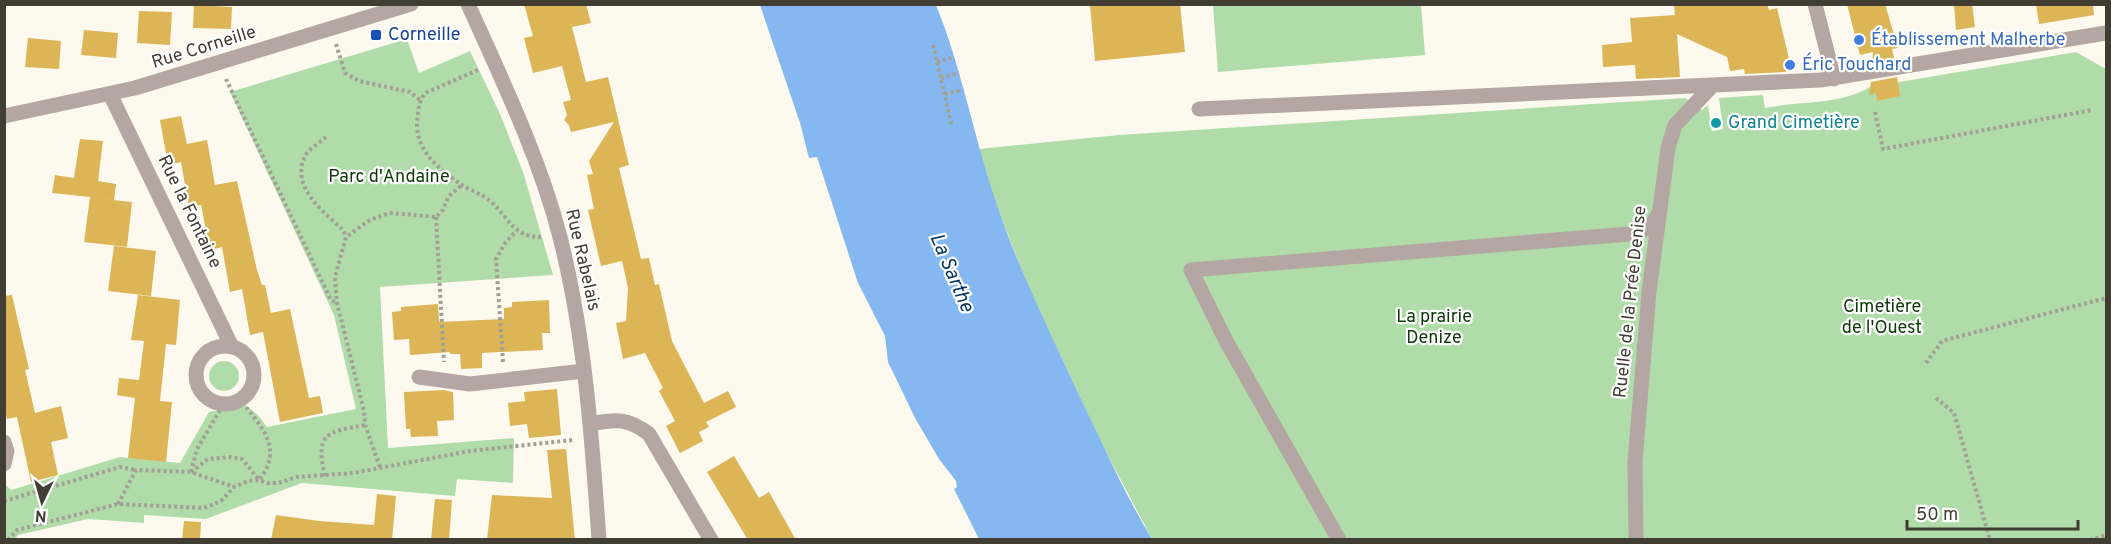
<svg xmlns="http://www.w3.org/2000/svg" width="2111" height="544" viewBox="0 0 2111 544" font-family="Overpass,sans-serif">
<rect width="100%" height="100%" fill="#fef9ef"/>
<path fill="#b0dcaa" d="M1213 5H1421L1425 55 1218 72Z
M407 39 419 73 470 51 500 114 523 172 553 275 380 287 388 448 514 438 513 483 457 479 455 496 302 483 206 519 144 515V523L88 519 18 535 15 539 5 540 4 483 11 490 120 457 180 463 209 412 245 405 257 414 267 427 356 409 334 315 230 92Z
M2076 52 2106 69V539H1152L1104 448 1032 296 994 199 979 149 1119 135 1685 98 1702 110 1708 105 1712 131 1723 129 1719 98 1763 95 1765 108C1801 100 1838 106 1870 87Z
M209 376a15 15 0 1 1 30 0a15 15 0 1 1-30 0Z"/>
<path fill="#85b8f1" d="M760 5H936C961 66 973 133 994 196 1016 264 1048 328 1078 393 1102 442 1124 493 1152 539H979L954 489 957 487 956 481 939 459 915 418 888 362 885 336 858 283 817 157 809 158 800 123Z"/>
<path fill="#dcb556" d="M524 4H586L591 23 572 27 586 82 608 77 629 165 619 168 641 259 649 258 655 285 659 284 672 341 704 403 728 391 736 407 706 422 709 427 699 432 703 441 680 453 666 426 675 421 659 391 663 388 645 353 623 359 616 323 626 321 628 288 622 261 601 266 588 210 594 209 587 175 593 174 589 161 614 122 571 132 569 125 564 120 567 115 563 102 571 100 562 66 533 73 524 38 533 36Z
M1090 4H1180L1185 52 1095 61Z
M1674 4H1767L1769 10 1777 8 1790 63V68L1785 72 1745 74 1744 69 1730 71 1727 57 1677 34 1680 77 1636 79 1635 65 1603 67 1602 45 1632 42 1630 18 1675 15Z
M1847 4H1885L1898 48 1892 49 1894 58 1872 62 1873 52 1860 55Z
M1954 4H1972L1975 27 1956 30Z
M2036 4H2093L2094 15 2039 24Z
M194 5 232 7 231 29 193 28Z
M139 11 172 12 170 45 137 43Z
M84 30 118 33 116 58 81 55Z
M28 38 61 41 59 69 25 67Z
M1897 77 1900 96 1877 101 1876 93 1869 95 1871 82Z
M181 116 187 144 207 140 215 185 237 181 257 270 262 285H265L271 313 290 309 309 398 320 396 323 413 280 422 263 332 250 335 242 289 230 292 222 247 210 250 201 205 189 207 181 162 168 165 160 120Z
M80 139 103 141 98 181 116 184 114 200 103 199 132 202 127 247 84 242 90 197 52 193 55 175 74 178Z
M114 246 156 251 151 296 108 291Z
M12 295 29 369 25 370 35 413 61 406 68 438 51 442 58 475 31 482 17 417 7 419 4 408V296Z
M138 295 180 300 176 345 166 344 160 401 172 402 166 462 128 458 135 398 117 395 119 378 139 380 144 341 131 340Z
M549 300 550 333H542L543 350 482 353V368L461 369 460 354H450V352L410 355 409 339 394 340 392 312 401 311V307L438 304 439 322 504 319V308L512 307V302Z
M557 389 561 435 529 438 527 424 510 426 508 403 525 401 524 392Z
M443 390 453 392 454 420 437 421 438 436 411 437 410 429H406L404 392Z
M566 449 575 540H487L492 495 552 498 547 450Z
M734 456 759 498 769 492 796 540H748L707 472Z
M377 494 396 496 392 540H271L276 515 319 521 374 525Z
M435 499 452 500 449 540H431Z
M184 521 201 522 200 540H182Z"/>
<g fill="none" stroke-linecap="round" stroke-linejoin="round">
<path stroke="#a39f94" stroke-width="4" stroke-dasharray="3 3" stroke-linecap="butt" d="M336 44 345 73 359 81 410 92 420 100
M933 45 952 127
M937 62 954 57
M478 70 425 93C418 103 418 112 417 124 417 152 440 170 462 185 471 191 482 194 490 201 509 217 512 237 541 237
M941 78 959 73
M226 79 331 300 337 303
M945 94 963 90
M1875 112 1883 149 2092 110
M326 137C320 142 309 149 305 156 290 187 323 211 343 230L346 237
M436 217 444 362
M503 362 496 259 505 243 516 231
M1926 363 1942 341 2106 298
M1936 398 1954 413 1990 540
M380 467 365 425 364 411 337 303 335 277 346 237 370 220 389 213 436 217 443 210 448 197 462 185
M191 472 208 459 231 457 242 459 259 480C285 448 260 425 240 400
M191 472 197 449 223 405
M325 476C315 433 326 432 365 425
M4 501 120 467 136 470
M118 504 136 470 191 472 234 487
M8 540 17 530 118 504 204 508 221 501 234 487 248 481 259 480 267 483H278L297 477 353 473 470 451 573 440
M2090 540 2106 535"/>
<path stroke="#b4a7a3" stroke-width="15" d="M468 4C502 80 539 156 560 237 585 336 592 438 599 540
M1815 4 1834 79
M110 94 232 347
M1199 109 1820 80 2106 33
M4 116 135 88 411 4
M196 375a29 29 0 1 1 58 0a29 29 0 1 1-58 0Z
M419 377 470 384 584 371
M591 424C616 419 628 418 649 434L711 540
M4 442 7 451 4 464
M1339 540 1225 339 1191 270 1629 234C1646 231 1654 226 1660 210
M1636 540 1635 462 1649 292 1668 148 1675 125 1713 85"/>
</g>
<rect fill="#1a4fb4" stroke="#fff" stroke-width="2" x="370" y="29" width="12" height="12" rx="3"/>
<g fill="#3f7fe0" stroke="#fff" stroke-width="2">
<circle cx="1859" cy="40" r="6"/>
<circle cx="1790" cy="65" r="6"/>
</g>
<circle fill="#0f9aa8" stroke="#fff" stroke-width="2" cx="1716" cy="123" r="6"/>
<g text-anchor="middle" dominant-baseline="central" stroke-width="4.5" stroke-linejoin="round" paint-order="stroke">
<g font-size="18" fill="#164399" stroke="#fff" text-anchor="start">
<text x="388" y="35">Corneille</text>
</g>
<g font-size="18" fill="#366cbe" stroke="#fff" text-anchor="start">
<text x="1871" y="40">Établissement Malherbe</text>
<text x="1802" y="65">Éric Touchard</text>
</g>
<g font-size="18" fill="#413d32" stroke="#fff">
<text transform="translate(204 48) rotate(-17)">Rue Corneille</text>
<text transform="translate(189 212) rotate(64)">Rue la Fontaine</text>
<text transform="translate(582 260) rotate(77)">Rue Rabelais</text>
<text transform="translate(1631 302) rotate(-84)">Ruelle de la Prée Denise</text>
</g>
<g font-size="18" fill="#0d838f" stroke="#fff" text-anchor="start">
<text x="1728" y="123">Grand Cimetière</text>
</g>
<g font-size="18" fill="#0c3906" stroke="#fff">
<text x="389" y="177">Parc d'Andaine</text>
<text x="1882" y="307">Cimetière<tspan x="1882" dy="21">de l'Ouest</tspan></text>
<text x="1434" y="317">La prairie<tspan x="1434" dy="21">Denize</tspan></text>
</g>
<g font-size="20" font-style="italic" fill="#083763" stroke="#fff">
<text transform="translate(951 273) rotate(67)">La Sarthe</text>
</g>
</g>
<rect width="2111" height="544" fill="none" stroke="#413d32" stroke-width="12"/>
<g transform="translate(42 502) rotate(185)" stroke="#ffffff" stroke-width="4.5" paint-order="stroke">
<path d="M0-4.5L10 22L0 15L-10 22Z" fill="#413d32"/>
<text y="-9" font-size="16" font-weight="bold" text-anchor="middle" fill="#413d32">N</text>
</g>
<path d="M1907 520v9h171v-9" fill="none" stroke="#413d32" stroke-width="3"/>
<text x="1916" y="520" font-size="18" fill="#413d32" stroke="#ffffff" stroke-width="4.5" paint-order="stroke">50 m</text>
</svg>
